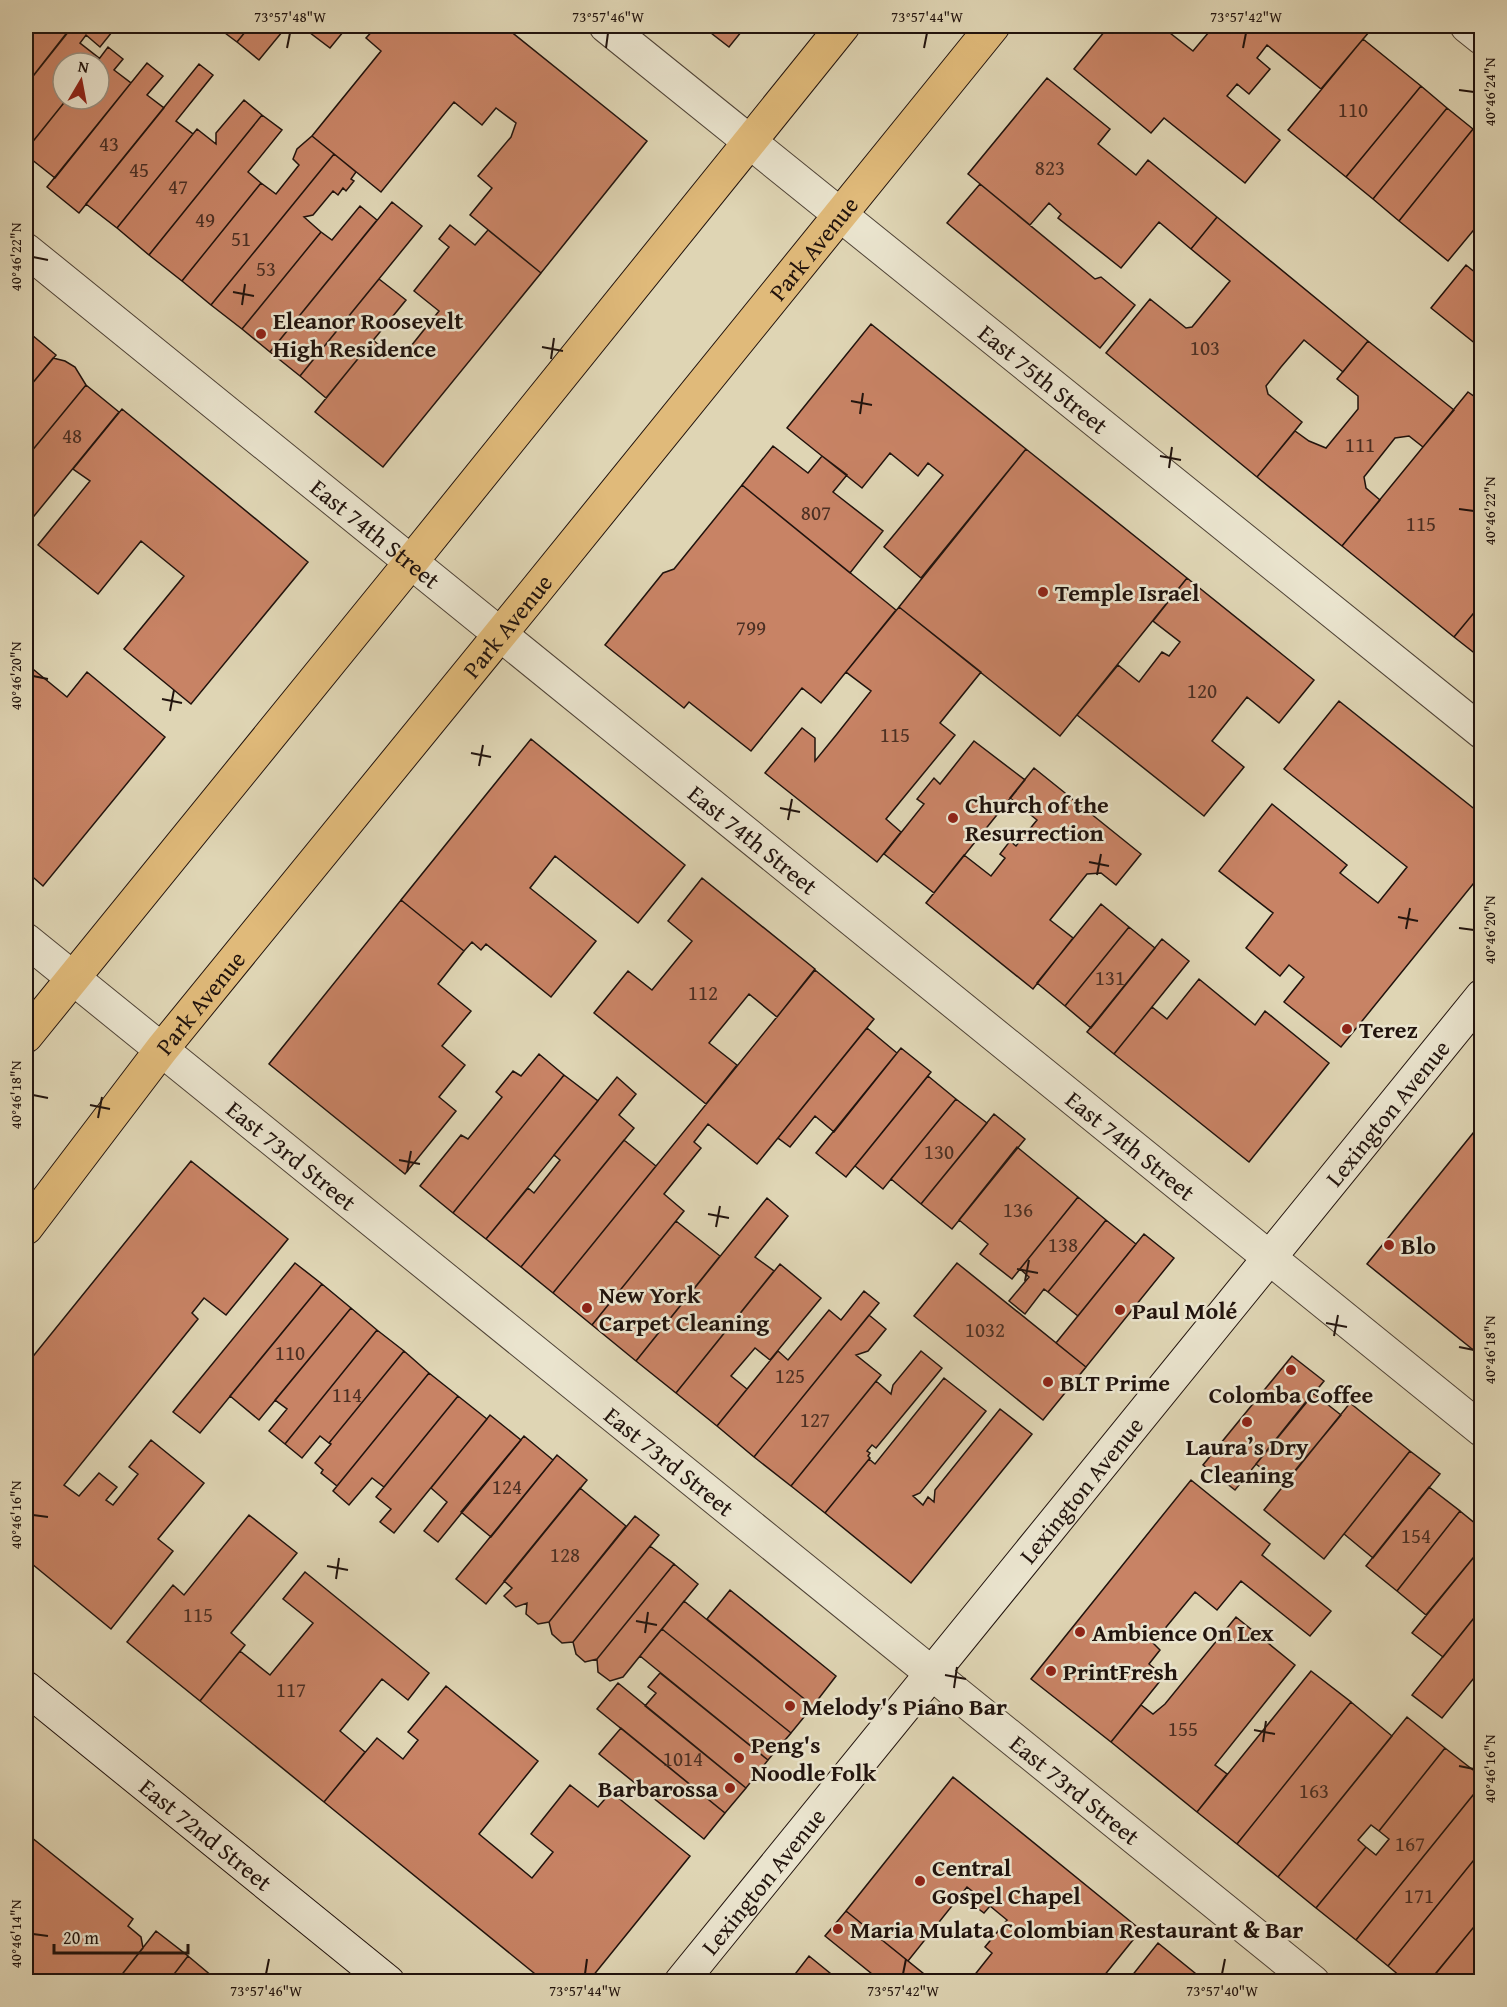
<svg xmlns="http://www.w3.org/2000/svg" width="1507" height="2007" viewBox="0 0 1507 2007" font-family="'Gentium Book Plus',serif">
<rect width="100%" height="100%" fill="#dfd5b4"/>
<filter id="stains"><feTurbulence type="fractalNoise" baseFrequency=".00333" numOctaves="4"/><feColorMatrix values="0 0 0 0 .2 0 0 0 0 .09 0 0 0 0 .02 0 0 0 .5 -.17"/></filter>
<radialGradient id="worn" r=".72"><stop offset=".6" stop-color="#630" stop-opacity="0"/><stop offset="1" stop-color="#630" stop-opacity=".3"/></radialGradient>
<path fill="#c88365" stroke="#21130d" stroke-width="1.5" d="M26 26H63L69 30 26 85Z
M73 26H114L116 27 100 47 86 35 80 43 99 58 96 63H63V99H67L26 150V85Z
M225 26H250L237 42 221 30Z
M250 26H287L259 60 237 42Z
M301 26H348L330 48Z
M377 26H504L647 141 541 273 470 215 492 188 478 176 511 137 516 123 496 108 482 125 454 102 381 192 312 136 381 51 366 38Z
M702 26H746L729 47Z
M1109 26H1161L1193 51 1214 26H1361L1369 32 1321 89 1267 45 1257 58 1270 69 1249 94 1237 84 1227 96 1280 140 1245 183 1164 118 1151 133 1074 69Z
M1363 39 1421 86 1346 177 1288 130Z
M108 47 123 59 114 70 131 83 55 178 26 155V150L67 99H99V63H96Z
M147 63 163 76 147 95 164 108 79 213 47 187Z
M199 64 213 75 176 121 193 134 117 228 86 204Z
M1047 78 1110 129 1098 144 1136 175 1148 160 1217 217 1191 249 1159 222 1121 268 1058 218 1061 214 1049 203 1030 225 968 174Z
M1421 86 1447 108 1373 199 1346 177Z
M244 100 262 115 149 255 117 228 197 129 216 144V133Z
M1447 108 1473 129 1399 221 1373 199Z
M262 115 282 130 248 172 261 183 182 281 149 255Z
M1473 129 1482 136V220L1448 261 1399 221Z
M312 136 334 154 211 305 182 281 261 183 276 194 299 165 293 159 297 149Z
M334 154 356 172 351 179 354 181 346 191 343 188 338 195 333 191 313 215 304 217 321 232 242 329 211 305Z
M980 184 1095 279 1101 277 1135 305 1100 348 947 223Z
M392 202 422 226 300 376 270 352Z
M360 206 377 220 270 352 242 329 321 232 332 240Z
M1217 217 1368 341 1343 372 1304 340 1281 367 1266 386 1268 394 1302 422 1257 477 1106 353 1150 299 1186 328 1192 327 1230 281 1191 249Z
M450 225 475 245 488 230 541 273 383 467 315 412 373 340 392 356 407 351 439 311 414 291 449 247 439 239Z
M1466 265 1482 278V349L1431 308Z
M379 279 406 300 326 398 300 376Z
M871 324 1026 449 921 578 884 547 943 475 928 463 918 476 890 453 862 488 787 428Z
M26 330 56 355 26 391Z
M1368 341 1454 410 1423 447 1409 436 1395 438 1364 477 1366 488 1380 500 1342 546 1257 477 1295 431 1309 441 1326 448 1358 409V396L1337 379Z
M53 358 65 361 75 367 86 385 26 458V391Z
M86 385 119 412 30 521 26 518V458Z
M1468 392 1482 402V603L1454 637 1342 546Z
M122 409 308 562 191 704 124 649 184 576 141 541 98 594 38 545 90 481 73 469Z
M773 446 808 473 822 456 847 475 833 492 883 531 850 573 742 485Z
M1026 449 1187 578 1060 736 899 607Z
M742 485 896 610 821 703 802 688 751 751 689 702 684 708 605 645 663 573 674 569Z
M1187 578 1314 680 1279 723 1247 697 1212 741 1244 767 1204 816 1077 715 1118 665 1139 682 1162 652 1169 656 1180 642 1153 621Z
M1482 603V659L1454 637Z
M899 607 981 672 940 723 955 735 886 819 901 832 877 862 765 773 802 728 815 738V761L837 734 871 691 846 672Z
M28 665 67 697 87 672 165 737 43 886 26 871V667Z
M1339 701 1482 815V873L1341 1047 1284 1002 1304 977 1289 965 1280 976 1246 948 1273 913 1219 871 1272 804 1347 865 1340 873 1378 903 1407 867 1284 769Z
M531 739 685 865 638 923 555 856 530 888 596 941 551 997 486 944 481 950 472 942 464 951 401 900Z
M974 741 1025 780 934 893 884 854 924 804 917 799 934 778 940 784Z
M1034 768 1141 854 1116 885 1101 873 1087 874 1050 920 1073 938 1033 989 926 903 964 855 991 876 1005 858 1000 854 1010 841 1016 846 1037 820 1010 798Z
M702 878 815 969 777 1017 749 994 709 1043 737 1065 706 1104 594 1013 628 971 652 990 692 941 668 921Z
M401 900 464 951 438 984 471 1011 442 1046 465 1065 439 1097 456 1111 405 1174 269 1064Z
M1101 904 1129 927 1065 1006 1037 983Z
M1129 927 1155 948 1091 1028 1065 1006Z
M1162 939 1189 961 1114 1054 1087 1032Z
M815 970 874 1019 757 1164 708 1124 694 1142 701 1148 664 1194 684 1211 592 1325 553 1293Z
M1199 979 1255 1025 1265 1011 1329 1063 1249 1162 1114 1054 1152 1007 1167 1019Z
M867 1028 897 1053 834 1132 815 1116 790 1147 778 1138Z
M901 1048 931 1072 846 1177 816 1153Z
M539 1054 564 1075 453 1213 420 1186 461 1135 468 1139 502 1097 496 1092 513 1071 521 1076Z
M564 1075 598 1101 486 1239 453 1213Z
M928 1076 956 1099 883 1189 855 1166Z
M617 1077 636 1094 619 1115 634 1128 521 1267 486 1239 528 1188 534 1193 560 1160 554 1155Z
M956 1099 987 1123 921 1204 891 1179Z
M994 1114 1025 1139 952 1229 921 1204Z
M1478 1127 1482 1129V1357L1367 1264Z
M624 1140 656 1166 553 1293 521 1267Z
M1017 1147 1078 1197 1012 1279 980 1254 988 1244 959 1220Z
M191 1161 288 1239 226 1315 204 1298 192 1313 198 1319 64 1485 79 1496 99 1473 117 1487 106 1500 113 1505 138 1474 129 1467 151 1440 204 1483 158 1539 173 1551 111 1629 26 1559V1365Z
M1078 1197 1106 1220 1048 1292 1044 1289 1025 1314 1009 1301 1029 1277 1020 1269Z
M767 1198 788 1216 755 1257 774 1271 676 1393 636 1361Z
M1106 1220 1136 1244 1078 1316 1048 1292Z
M676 1221 720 1256 636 1361 592 1325Z
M1144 1234 1174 1258 1086 1367 1056 1343Z
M295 1263 322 1284 200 1433 173 1412Z
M957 1263 1086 1367 1043 1420 914 1316Z
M780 1264 821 1298 770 1360 755 1348 731 1376 747 1389 717 1426 676 1393Z
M322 1284 351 1308 259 1420 230 1396Z
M864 1291 879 1303 754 1457 717 1426 778 1351 788 1360 829 1310 841 1320Z
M351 1308 377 1330 285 1444 269 1431 287 1409 275 1400Z
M869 1315 886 1329 868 1351 856 1355 881 1375 791 1486 754 1457Z
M377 1330 404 1351 329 1443 320 1436 302 1458 285 1444Z
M404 1351 429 1373 337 1486 321 1473 323 1470 315 1463 331 1444 329 1443Z
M921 1351 942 1368 876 1448 872 1445 867 1451 870 1453 868 1456 870 1458 825 1513 791 1486 876 1381 891 1394 893 1385Z
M1292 1356 1324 1381 1235 1490 1203 1465Z
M429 1373 458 1396 384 1487 372 1478 349 1505 333 1491Z
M944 1378 986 1411 920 1493 913 1496 923 1505 928 1497 934 1502 935 1490 1000 1409 1032 1434 911 1583 825 1513 869 1459 875 1464Z
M1313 1393 1341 1415 1283 1485 1256 1464Z
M458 1396 487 1419 394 1533 380 1522 391 1509 376 1497Z
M1350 1403 1410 1451 1324 1559 1264 1510Z
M490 1415 521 1440 438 1542 424 1531 447 1502 431 1488Z
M524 1436 553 1460 491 1537 461 1512Z
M1410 1451 1440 1474 1373 1558 1344 1534Z
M557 1455 587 1480 486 1604 456 1579Z
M1191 1480 1270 1544 1262 1555 1331 1611 1310 1636 1241 1581 1217 1610 1195 1592 1153 1643 1160 1650 1149 1664 1164 1676 1111 1742 1031 1679Z
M1429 1487 1460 1511 1397 1591 1366 1566Z
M580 1488 626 1526 549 1622 538 1624 526 1614 527 1603 516 1607 504 1596 512 1588 504 1581Z
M1460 1511 1482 1529V1547L1426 1615 1397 1591Z
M249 1515 297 1553 231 1633 245 1645 200 1701 127 1642 173 1585 184 1595Z
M635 1516 659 1535 573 1642 562 1643 552 1634 549 1622Z
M650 1546 674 1564 597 1659 585 1662 576 1654 573 1642Z
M1482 1547V1608L1443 1657 1412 1633Z
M674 1564 698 1584 623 1677 610 1681 598 1672 597 1659Z
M305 1572 429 1673 408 1700 382 1679 340 1731 365 1752 324 1802 200 1701 240 1651 270 1675 313 1623 283 1599Z
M730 1590 836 1676 813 1706 707 1619Z
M684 1601 813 1706 791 1733 662 1629Z
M1482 1608V1668L1442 1718 1412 1695Z
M1236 1617 1295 1665 1215 1765 1227 1774 1197 1812 1111 1742 1141 1705 1153 1714 1165 1704Z
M662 1629 791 1733 768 1760 640 1656Z
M1311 1671 1351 1702 1237 1844 1197 1812Z
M660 1673 768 1760 746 1788 645 1706 656 1693 648 1687Z
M618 1683 746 1788 725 1813 597 1709Z
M446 1686 538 1761 479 1834 532 1878 553 1852 531 1834 570 1785 598 1807 611 1792 690 1856 588 1982H545L324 1802 377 1738 403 1759 418 1740 408 1732Z
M1351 1702 1392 1736 1278 1877 1237 1844Z
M1407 1717 1445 1748 1379 1831 1371 1825 1358 1840 1366 1847 1316 1908 1278 1877Z
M621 1728 725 1813 704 1839 599 1754Z
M1445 1748 1482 1777V1784L1356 1940 1316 1908 1366 1847 1376 1855 1389 1839 1379 1831Z
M953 1777 1141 1930 1099 1982H969L992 1953 985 1947 1007 1920 990 1906 984 1913 976 1907 982 1899 967 1887 908 1961 846 1911Z
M1477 1790 1482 1794V1850L1388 1966 1356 1940Z
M26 1833 133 1919 128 1926 141 1937 143 1948 116 1982H26Z
M1482 1850V1917L1429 1982H1407L1388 1966Z
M846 1911 924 1974 919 1982H882L825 1936Z
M1482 1917V1982H1446L1436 1973Z
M156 1931 188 1956 168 1982H116Z
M1158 1943 1206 1982H1127Z
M188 1956 219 1982H168Z
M809 1956 841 1982H789Z"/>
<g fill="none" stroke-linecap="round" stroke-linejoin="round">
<defs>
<g id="street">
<path id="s1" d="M606 26 1482 732"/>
<path d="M1467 26 1482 38"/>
<path id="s2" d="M26 250 1482 1430"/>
<path id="s3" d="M26 940 1313 1982"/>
</g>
<g id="secondary">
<path id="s4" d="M26 1688 388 1982"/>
<path id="s5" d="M681 1982 1482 996"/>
</g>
<g id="primary">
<path d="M26 1036 411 562 843 26"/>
<path id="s6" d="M26 1228 162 1049 533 594 993 26"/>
</g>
</defs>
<use href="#street" stroke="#504437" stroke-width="35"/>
<use href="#secondary" stroke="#21130d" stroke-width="35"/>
<use href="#primary" stroke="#21130d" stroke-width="35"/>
<use href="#street" stroke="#eae4ce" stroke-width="33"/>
<use href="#secondary" stroke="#eae4ce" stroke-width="33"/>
<use href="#primary" stroke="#e0ba7a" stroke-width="33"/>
</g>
<path fill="none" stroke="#21130d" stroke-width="2" d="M287 48 290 33M606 48 608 33M924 48 927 33M1243 48 1246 33M1459 90 1474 92M33 257 48 260M233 292 254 296M242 305 245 284M542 347 563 351M551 359 554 338M851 401 872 405M860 414 863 393M1160 456 1181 460M1169 468 1172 447M1459 509 1474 511M33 676 48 679M162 699 182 703M170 711 174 690M471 753 491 757M479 766 483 745M780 808 800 812M788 820 792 799M1089 862 1109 866M1097 875 1101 854M1398 917 1418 921M1459 928 1474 930M1406 929 1410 908M33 1095 48 1098M90 1105 110 1109M98 1118 102 1097M399 1160 420 1164M407 1172 411 1151M708 1214 729 1218M716 1227 720 1206M1017 1269 1038 1273M1025 1281 1029 1260M1326 1323 1347 1327M1334 1336 1338 1315M1459 1347 1474 1350M33 1515 48 1517M327 1566 348 1570M336 1579 339 1558M636 1621 657 1625M645 1633 648 1612M945 1675 966 1679M954 1688 957 1667M1254 1730 1275 1734M1263 1742 1266 1721M1459 1766 1474 1769M33 1934 48 1936M266 1974 269 1959M585 1974 587 1959M903 1974 906 1959M1222 1974 1225 1959"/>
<g fill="#8f2418" stroke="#eae4ce" stroke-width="2">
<circle cx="261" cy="334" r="6"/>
<circle cx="1043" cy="592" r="6"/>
<circle cx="953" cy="818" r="6"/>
<circle cx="1347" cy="1029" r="6"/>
<circle cx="1389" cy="1245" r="6"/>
<circle cx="587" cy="1308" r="6"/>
<circle cx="1120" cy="1310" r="6"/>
<circle cx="1291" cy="1370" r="6"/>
<circle cx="1048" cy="1382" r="6"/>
<circle cx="1247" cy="1422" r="6"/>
<circle cx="1080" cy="1632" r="6"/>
<circle cx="1051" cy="1671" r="6"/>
<circle cx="790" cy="1706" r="6"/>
<circle cx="739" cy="1758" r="6"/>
<circle cx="730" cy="1788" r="6"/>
<circle cx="920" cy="1881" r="6"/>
<circle cx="838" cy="1929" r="6"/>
</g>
<g text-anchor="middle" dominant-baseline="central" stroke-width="5" stroke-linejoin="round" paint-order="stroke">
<g font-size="21" fill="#4b2f23">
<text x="1353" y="109">110</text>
<text x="109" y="143">43</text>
<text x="1050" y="167">823</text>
<text x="139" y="169">45</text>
<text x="178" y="186">47</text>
<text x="205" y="219">49</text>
<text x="241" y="238">51</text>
<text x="266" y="268">53</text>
<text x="1205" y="347">103</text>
<text x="72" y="435">48</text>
<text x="1360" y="444">111</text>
<text x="816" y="512">807</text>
<text x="1421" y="523">115</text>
<text x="751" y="627">799</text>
<text x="1202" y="690">120</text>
<text x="895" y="734">115</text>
<text x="1110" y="977">131</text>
<text x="703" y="992">112</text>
<text x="939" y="1151">130</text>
<text x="1018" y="1209">136</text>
<text x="1063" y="1244">138</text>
<text x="985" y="1329">1032</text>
<text x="290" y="1352">110</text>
<text x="790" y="1375">125</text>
<text x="347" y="1394">114</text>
<text x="815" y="1419">127</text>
<text x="507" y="1486">124</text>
<text x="1416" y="1535">154</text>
<text x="565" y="1554">128</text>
<text x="198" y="1614">115</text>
<text x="291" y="1689">117</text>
<text x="1183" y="1728">155</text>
<text x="683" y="1758">1014</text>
<text x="1314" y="1790">163</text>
<text x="1410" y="1843">167</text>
<text x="1419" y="1895">171</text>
</g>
<g font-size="24" fill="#21130d" stroke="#eae4ce">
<text stroke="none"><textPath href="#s6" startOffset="1257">Park Avenue</textPath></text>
<text stroke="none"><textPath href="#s1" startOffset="562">East 75th Street</textPath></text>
<text stroke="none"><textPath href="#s2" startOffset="450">East 74th Street</textPath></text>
<text stroke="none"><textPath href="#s6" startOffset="771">Park Avenue</textPath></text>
<text stroke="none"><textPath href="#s2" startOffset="936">East 74th Street</textPath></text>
<text stroke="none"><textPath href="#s6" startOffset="285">Park Avenue</textPath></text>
<text stroke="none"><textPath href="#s5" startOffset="1120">Lexington Avenue</textPath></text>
<text stroke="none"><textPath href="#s2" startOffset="1422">East 74th Street</textPath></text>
<text stroke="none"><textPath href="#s3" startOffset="342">East 73rd Street</textPath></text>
<text stroke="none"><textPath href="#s3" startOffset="828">East 73rd Street</textPath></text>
<text stroke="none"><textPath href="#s5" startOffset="634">Lexington Avenue</textPath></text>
<text stroke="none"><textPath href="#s3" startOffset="1350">East 73rd Street</textPath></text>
<text stroke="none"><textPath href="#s4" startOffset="232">East 72nd Street</textPath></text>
<text stroke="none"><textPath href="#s5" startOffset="130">Lexington Avenue</textPath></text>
</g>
<g font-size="24" font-weight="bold" fill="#21130d" stroke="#eae4ce" text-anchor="start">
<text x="273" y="320">Eleanor Roosevelt<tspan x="273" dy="28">High Residence</tspan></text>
<text x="1055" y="592">Temple Israel</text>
<text x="965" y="804">Church of the<tspan x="965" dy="28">Resurrection</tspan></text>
<text x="1359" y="1029">Terez</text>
<text x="1401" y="1245">Blo</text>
<text x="599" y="1294">New York<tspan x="599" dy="28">Carpet Cleaning</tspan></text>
<text x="1132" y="1310">Paul Molé</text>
<text x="1060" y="1382">BLT Prime</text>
<text x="1291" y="1394" text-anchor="middle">Colomba Coffee</text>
<text x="1247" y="1446" text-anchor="middle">Laura’s Dry<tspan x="1247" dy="28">Cleaning</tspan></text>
<text x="1092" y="1632">Ambience On Lex</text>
<text x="1063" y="1671">PrintFresh</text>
<text x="802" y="1706">Melody's Piano Bar</text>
<text x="751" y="1744">Peng's<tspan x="751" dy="28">Noodle Folk</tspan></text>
<text x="718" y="1788" text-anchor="end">Barbarossa</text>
<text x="932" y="1867">Central<tspan x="932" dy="28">Gospel Chapel</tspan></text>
<text x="850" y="1929">Maria Mulata Colombian Restaurant &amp; Bar</text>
</g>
</g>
<rect width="1507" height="2007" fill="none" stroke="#dfd5b4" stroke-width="66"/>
<g transform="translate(81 81) rotate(10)"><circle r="28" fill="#eae4ce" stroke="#9a9081" stroke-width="1.5"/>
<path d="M0-4.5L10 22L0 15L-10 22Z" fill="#8f2418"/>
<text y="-9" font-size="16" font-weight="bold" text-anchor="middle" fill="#21130d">N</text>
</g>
<path d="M54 1944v9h134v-9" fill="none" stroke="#21130d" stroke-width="3"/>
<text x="63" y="1944" font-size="18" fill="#21130d" stroke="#eae4ce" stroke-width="4.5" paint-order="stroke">20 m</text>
<rect x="33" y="33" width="1441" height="1941" fill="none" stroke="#21130d" stroke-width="2"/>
<g font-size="15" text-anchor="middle" fill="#21130d">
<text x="290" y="22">73°57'48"W</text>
<text x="608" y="22">73°57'46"W</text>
<text x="927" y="22">73°57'44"W</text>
<text x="1246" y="22">73°57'42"W</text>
<text transform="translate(1490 92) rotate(-90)" y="5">40°46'24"N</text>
<text transform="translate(16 257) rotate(-90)" y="5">40°46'22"N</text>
<text transform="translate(1490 511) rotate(-90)" y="5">40°46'22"N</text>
<text transform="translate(16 676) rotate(-90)" y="5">40°46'20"N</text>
<text transform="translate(1490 930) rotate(-90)" y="5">40°46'20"N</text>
<text transform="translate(16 1095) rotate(-90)" y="5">40°46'18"N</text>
<text transform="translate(1490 1350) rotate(-90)" y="5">40°46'18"N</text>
<text transform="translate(16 1515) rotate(-90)" y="5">40°46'16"N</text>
<text transform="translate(1490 1769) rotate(-90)" y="5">40°46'16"N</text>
<text transform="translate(16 1934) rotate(-90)" y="5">40°46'14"N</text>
<text x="266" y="1996">73°57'46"W</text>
<text x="585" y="1996">73°57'44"W</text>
<text x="903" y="1996">73°57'42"W</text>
<text x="1222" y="1996">73°57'40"W</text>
</g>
<rect width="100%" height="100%" filter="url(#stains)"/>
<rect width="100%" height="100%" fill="url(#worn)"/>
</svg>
